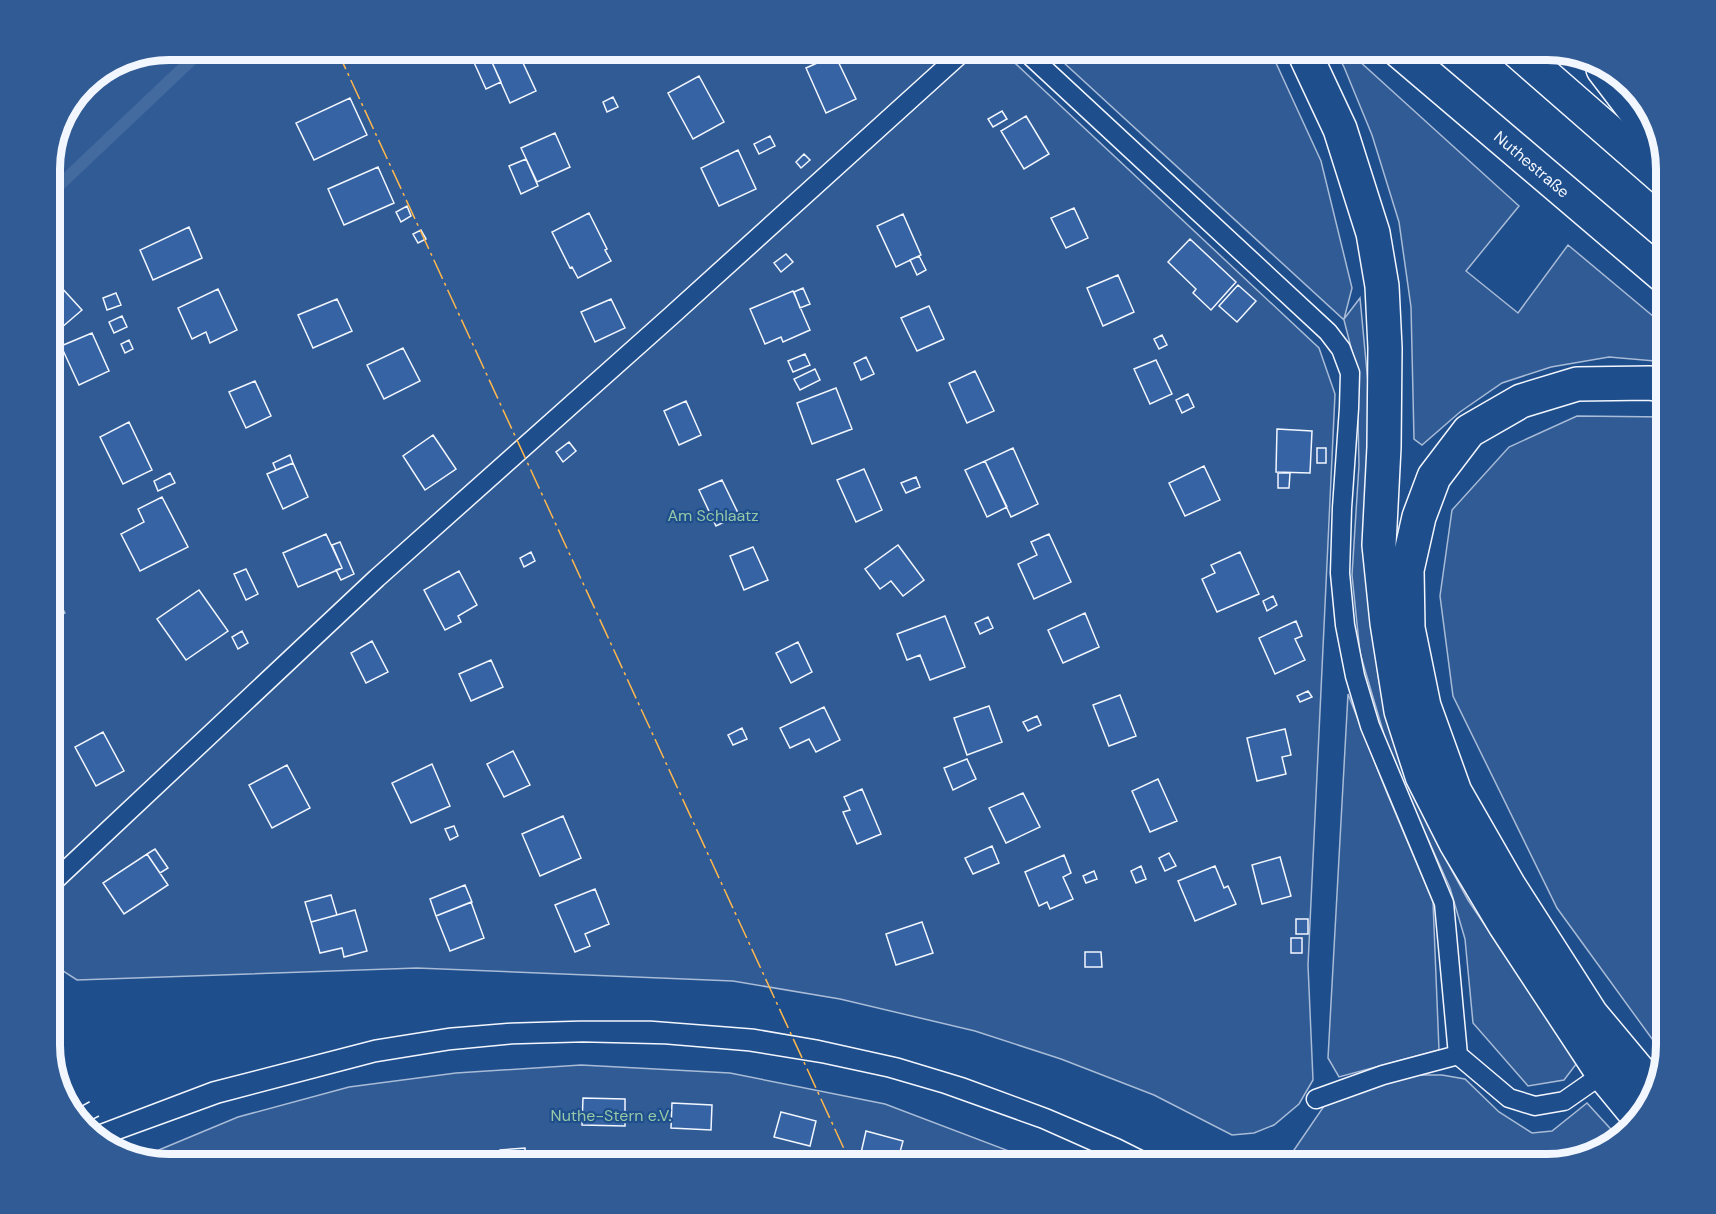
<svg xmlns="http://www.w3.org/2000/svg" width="1716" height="1214" viewBox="0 0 1716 1214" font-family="'DM Sans',sans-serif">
<rect width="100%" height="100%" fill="#1f4e8c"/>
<path fill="#305b95" stroke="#a8bbd7" stroke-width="1.5" d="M169 50H1001L1319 348 1335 394 1308 965 1313 1080 1299 1104 1274 1125 1254 1133 1232 1135 1154 1095 1061 1059 975 1031 840 999 733 981 417 968 77 980 63 971 50 955V621L65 613 50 585V161L62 116 90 79 124 59Z
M1050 50H1270L1321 161 1352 288 1344 319 1360 298 1368 383 1367 546 1370 611 1379 681 1399 755 1439 847 1468 900 1577 1063 1564 1080 1528 1086 1473 1023 1465 939 1450 888 1390 755 1360 653 1352 575 1359 465 1357 371 1344 320Z
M1335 50H1347L1519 206 1466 271 1518 313 1568 245 1666 327V362L1609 357 1551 367 1502 383 1460 412 1422 445 1414 439 1411 307 1399 222 1372 135 1344 67Z
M1577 416 1666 417V1045L1663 1054 1557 908 1453 696 1440 596 1452 510 1509 447Z
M1348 694 1387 793 1433 902 1439 1050 1339 1077 1328 1058Z
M581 1065 730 1073 885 1104 1022 1156 1039 1164H169L146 1157 154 1152 238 1117 349 1087 456 1073Z
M1418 1075H1442L1465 1079 1499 1112 1532 1133 1552 1131 1587 1103 1618 1137 1600 1152 1547 1164H1293L1294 1150 1324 1106 1388 1080Z"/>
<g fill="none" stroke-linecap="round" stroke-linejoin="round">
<path stroke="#446ba0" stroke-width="12" d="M50 194 202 50"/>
</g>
<path fill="#3563a3" stroke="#f2f6ff" stroke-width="1.5" d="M492 50H500L503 55 491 60 501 82 486 89 472 58Z
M515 50H517L536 91 510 103 491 60Z
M640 50H668L645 60Z
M895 50H914L901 59Z
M835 55 856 99 826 113 806 68Z
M699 76 724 122 693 139 668 93Z
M613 97 618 107 607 112 603 102Z
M350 98 367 135 314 160 296 123Z
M1002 111 1007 119 993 127 988 119Z
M1026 116 1049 154 1024 169 1001 131Z
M555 133 570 167 537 182 521 148Z
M770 136 775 146 759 154 754 144Z
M738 150 756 189 719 206 701 168Z
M804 154 810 160 801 168 796 162Z
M526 159 538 186 521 194 509 166Z
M378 167 394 203 344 225 328 189Z
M407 206 411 216 401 222 396 212Z
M1074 208 1088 238 1066 248 1051 218Z
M589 213 607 249 605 250 611 261 578 278 572 267 570 268 552 232Z
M903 214 921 255 896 267 877 226Z
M189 227 202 258 153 280 140 250Z
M421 230 426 239 418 243 413 234Z
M1190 239 1236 282 1211 310 1193 293 1196 289 1168 262Z
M786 254 793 262 781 272 774 263Z
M919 256 926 270 917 275 910 260Z
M1118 275 1134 312 1103 326 1087 288Z
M1238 285 1256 301 1237 322 1219 306Z
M60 286 82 310 61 328 50 315V295Z
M803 288 810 304 800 308 794 292Z
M218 289 237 330 210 343 206 332 192 339 178 308Z
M793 291 810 330 783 342 781 337 765 344 750 309Z
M116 293 121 305 107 310 103 298Z
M337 299 352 331 313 348 298 315Z
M611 299 625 328 595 342 581 312Z
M929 306 944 339 917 351 901 318Z
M122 316 127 327 114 333 109 322Z
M92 333 109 371 79 385 61 346Z
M1162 335 1167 345 1159 349 1154 339Z
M129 340 133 349 125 353 121 344Z
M403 348 420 381 384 399 367 365Z
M805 354 810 365 793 372 788 361Z
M866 357 874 374 861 380 854 363Z
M1156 360 1172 394 1150 404 1134 369Z
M815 369 820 380 800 390 794 379Z
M975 371 994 411 967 423 949 383Z
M255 381 271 416 246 428 229 392Z
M836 388 852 429 812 444 797 403Z
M1188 394 1194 407 1182 413 1176 400Z
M686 401 701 435 679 445 664 411Z
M129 422 152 470 123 484 100 437Z
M1277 429 1312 431 1310 473 1276 472Z
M433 435 456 469 425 490 403 456Z
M569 442 576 451 563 462 556 452Z
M1013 448 1038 504 1011 517 985 461Z
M1317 448H1326V463H1317Z
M290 455 293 463 276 470 273 463Z
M985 461 1007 507 987 517 965 470Z
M293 463 308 497 283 509 267 474Z
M1204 466 1220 500 1185 516 1169 483Z
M864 469 882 510 856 522 837 480Z
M170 473 175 483 158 491 154 481Z
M1278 473H1290L1289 488H1278Z
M916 477 920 487 906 493 901 483Z
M722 480 739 515 716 526 699 490Z
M162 497 188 547 140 571 121 534 144 522 138 509Z
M326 534 342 568 298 587 283 553Z
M1049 534 1071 582 1034 599 1018 564 1037 555 1031 542Z
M340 542 354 574 341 580 336 570 342 568 332 545Z
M898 545 924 580 903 596 891 581 880 589 865 569Z
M753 547 768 580 744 590 730 556Z
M531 552 535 561 524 567 520 558Z
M1240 552 1259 594 1217 612 1202 579 1215 573 1211 565Z
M246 569 258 594 246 600 234 574Z
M459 571 477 605 458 616 461 622 445 630 424 590Z
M199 590 228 631 186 660 157 619Z
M1273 596 1277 605 1267 611 1263 601Z
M1085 613 1099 647 1063 663 1048 630Z
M945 616 965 667 930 680 920 655 907 660 897 634Z
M988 617 993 628 980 634 975 623Z
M1296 621 1302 636 1295 639 1305 660 1275 674 1259 638Z
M242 631 248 643 238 649 232 637Z
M372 641 388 672 366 683 351 653Z
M798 642 812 672 791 683 776 653Z
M491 660 503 687 471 701 459 674Z
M1308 691 1312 697 1300 702 1297 696Z
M1120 695 1136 736 1109 746 1093 705Z
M989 706 1002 742 967 755 954 718Z
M824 707 840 740 816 752 809 739 790 748 780 728Z
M1037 716 1041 725 1028 731 1023 722Z
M742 728 747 739 733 745 728 735Z
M1285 729 1291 755 1282 757 1286 774 1257 781 1247 738Z
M103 732 124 771 96 786 75 747Z
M513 751 530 785 504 797 487 764Z
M967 759 976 779 953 790 944 768Z
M432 764 450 806 411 823 392 783Z
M287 765 310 808 272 828 249 785Z
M1158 779 1177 821 1150 832 1132 791Z
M862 789 881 834 857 844 843 812 850 810 844 797Z
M1023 793 1040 827 1006 843 989 808Z
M563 816 581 858 540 876 522 834Z
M454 826 458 836 450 840 445 829Z
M50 833 57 844 50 849Z
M992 846 999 863 973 874 965 858Z
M155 849 168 868 160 873 147 854Z
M1169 853 1176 866 1165 871 1159 858Z
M147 854 168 885 124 914 103 883Z
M1064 855 1071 873 1063 877 1073 899 1050 909 1047 902 1039 906 1025 872Z
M1280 857 1291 896 1262 904 1252 865Z
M1141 866 1146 879 1136 883 1131 871Z
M1215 866 1224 888 1228 886 1236 904 1195 921 1178 881Z
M1094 871 1097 879 1086 883 1083 876Z
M465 885 472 902 436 916 430 899Z
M595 889 609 924 585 934 590 946 575 952 555 905Z
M331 895 337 915 311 922 305 902Z
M471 902 484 938 450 951 436 916Z
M355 910 367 951 344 957 342 948 320 953 311 922Z
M1296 919H1308V934H1296Z
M922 922 933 953 896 965 886 934Z
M1291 938H1302V953H1291Z
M1085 952H1101L1102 967H1085Z
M583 1098 625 1099V1126L582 1125Z
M672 1103 712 1105 711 1130 671 1128Z
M781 1112 816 1121 810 1146 774 1137Z
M866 1131 903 1141 897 1163 861 1153Z
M525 1148 526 1164H501L500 1150Z"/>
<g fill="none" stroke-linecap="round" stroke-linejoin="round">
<defs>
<path id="service" d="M1024 50 1328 332 1341 349 1350 373 1349 408 1342 508 1340 573 1345 625 1355 676 1370 726 1444 903 1458 1055 1509 1098 1535 1106 1564 1101 1610 1069
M50 885 377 578 671 316 965 50
M1316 1099 1383 1075 1458 1055"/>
<g id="trunk">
<path d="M1303 50 1340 129 1373 233 1382 286 1385 348 1384 447 1379 545 1387 623 1401 711 1422 776 1456 843 1505 925 1603 1074 1640 1119"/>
<path id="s1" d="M1398 50 1666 278"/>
<path d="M1516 50 1666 181"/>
<path d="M1603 69 1661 145"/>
<path d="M1652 1087 1591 1014 1509 886 1455 792 1424 706 1408 628 1407 570 1419 517 1434 477 1469 431 1521 401 1577 384 1650 383 1666 386"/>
</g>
</defs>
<use href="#service" stroke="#f2f6ff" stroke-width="21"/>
<use href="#trunk" stroke="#f2f6ff" stroke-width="36"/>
<use href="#service" stroke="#1f4e8c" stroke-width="18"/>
<use href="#trunk" stroke="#1f4e8c" stroke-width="33"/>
<path stroke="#f2f6ff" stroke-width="1.5" d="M87 1129 211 1082 374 1040 449 1028 511 1023 579 1021H651L754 1029 818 1040 899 1058 965 1078 1049 1109 1120 1139 1170 1164
M107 1144 220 1103 376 1062 450 1050 512 1044 583 1042 665 1044 748 1051 822 1063 887 1077 942 1093 1040 1128 1121 1164"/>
<path stroke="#f2f6ff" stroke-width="1.5" stroke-dasharray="8 3" stroke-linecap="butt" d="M73 1111 91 1101
M83 1124 99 1116"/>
<path stroke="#ffb74d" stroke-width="1.5" stroke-dasharray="21 4.5 3 4.5" stroke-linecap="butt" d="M337 50 851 1164"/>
</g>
<g text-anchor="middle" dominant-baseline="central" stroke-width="4.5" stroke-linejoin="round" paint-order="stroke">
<g font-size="16" fill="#f2f6ff" stroke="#1f4e8c">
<text stroke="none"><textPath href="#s1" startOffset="176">Nuthestraße</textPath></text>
</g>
<g font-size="16" fill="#97c8a6" stroke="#1f4e8c">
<text x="713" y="515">Am Schlaatz</text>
<text x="611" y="1115">Nuthe-Stern e.V.</text>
</g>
</g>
<path d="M0 0H1716V1214H0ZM169 60H1547A109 109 0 0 1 1656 169V1045A109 109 0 0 1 1547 1154H169A109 109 0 0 1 60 1045V169A109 109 0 0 1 169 60Z" fill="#305b95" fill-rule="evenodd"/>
<path fill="none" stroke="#f2f6ff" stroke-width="8" d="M169 60H1547A109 109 0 0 1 1656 169V1045A109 109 0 0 1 1547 1154H169A109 109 0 0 1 60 1045V169A109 109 0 0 1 169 60Z"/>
</svg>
